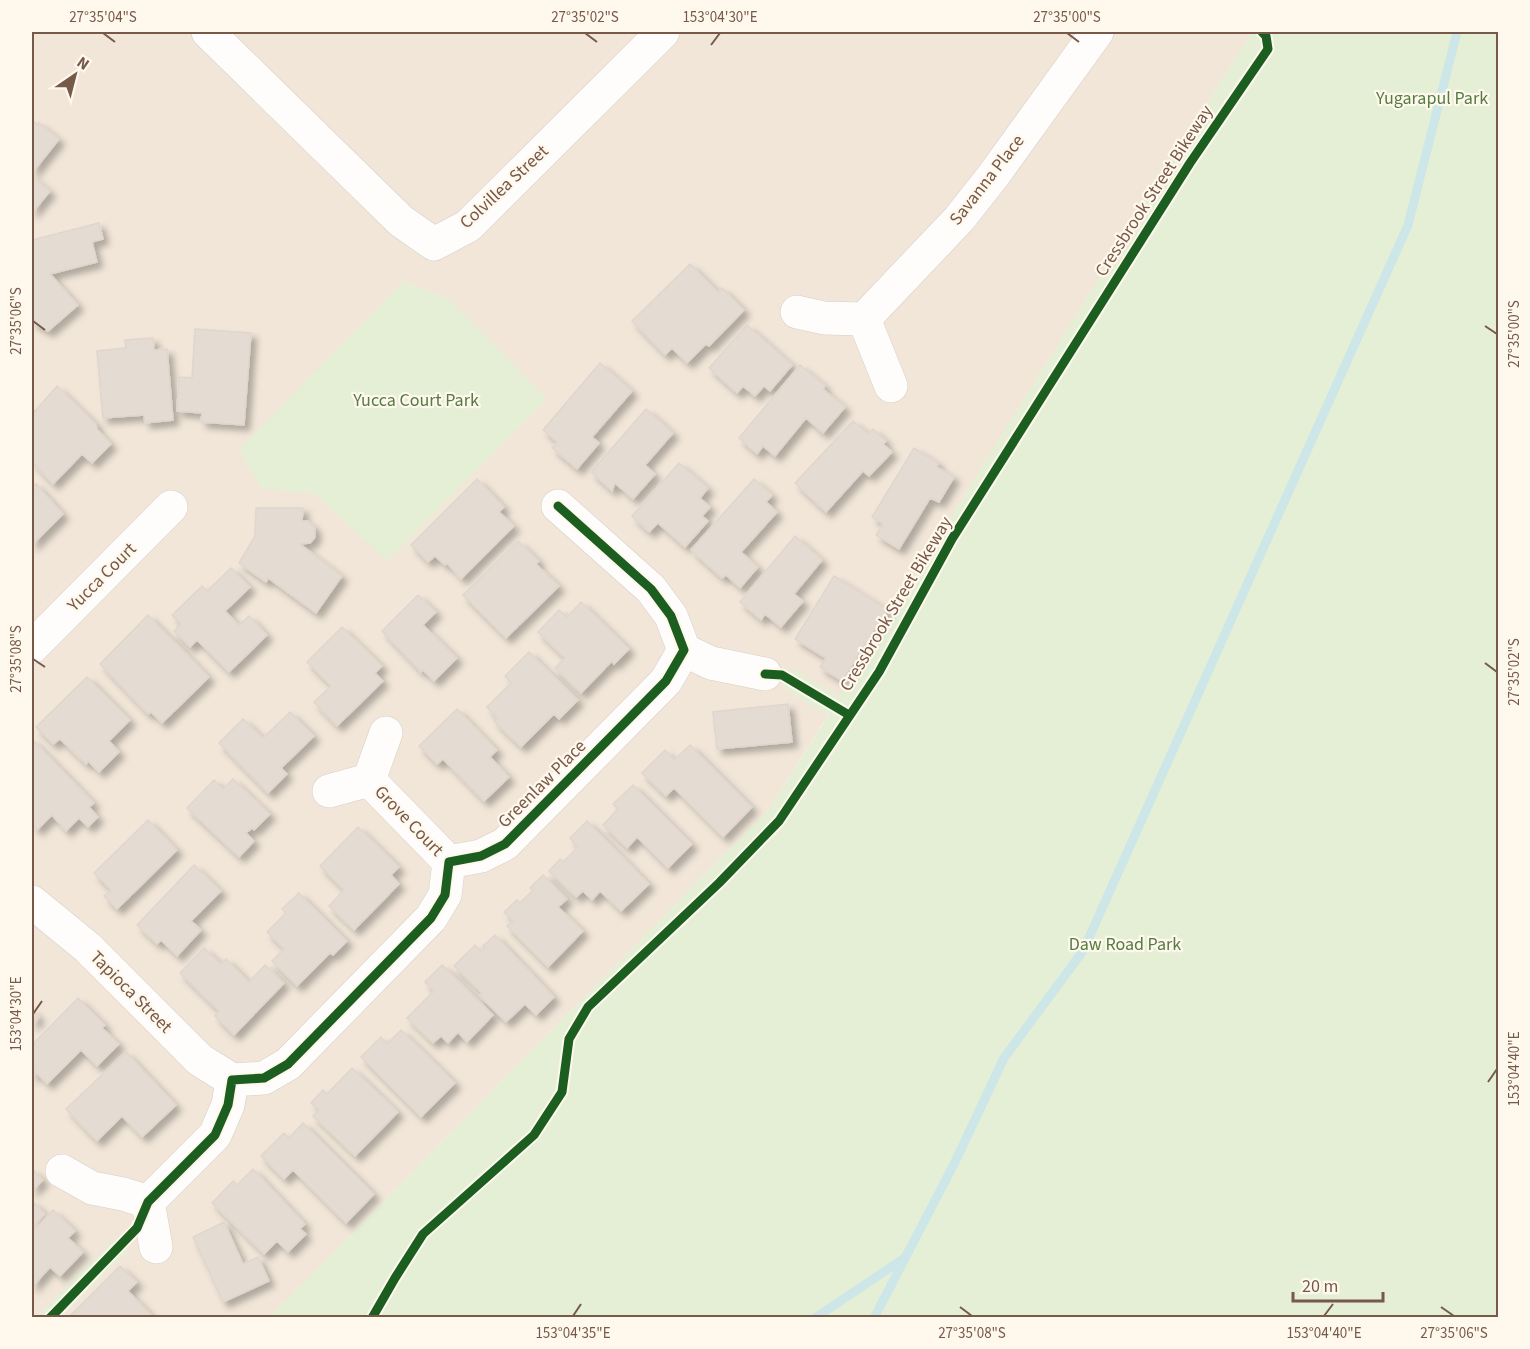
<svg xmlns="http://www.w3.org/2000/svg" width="1530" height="1349" viewBox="0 0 1530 1349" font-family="'Source Sans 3',sans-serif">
<defs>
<filter id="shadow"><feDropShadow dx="5.5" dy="5.5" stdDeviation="3" flood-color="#0004"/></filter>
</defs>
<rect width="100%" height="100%" fill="#f8f3eb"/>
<path fill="#f1e6d8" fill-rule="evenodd" d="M32 32H1252L839 698 794 670 783 687 828 715 770 808 270 1317H61L128 1251 116 1239 36 1317H32ZM404 281 449 300 387 560 315 494Z"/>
<path fill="#e4efd6" d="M1252 32H1498V1317H270L770 808 828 716 783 687 794 669 839 697Z
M404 281 449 300 547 399 387 561 315 494 261 488 239 449Z
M116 1238 128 1251 61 1317H36Z"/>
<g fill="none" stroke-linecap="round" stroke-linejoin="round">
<path stroke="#cde6e8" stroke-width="9" d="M815 1318 906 1257
M874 1318 955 1162 1004 1058 1083 951 1408 225 1457 32"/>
</g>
<path fill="#e4dbd3" stroke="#e1d6cd" stroke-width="1.5" filter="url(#shadow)" d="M32 120 38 125 39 123 59 139 32 173Z
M32 176 50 191 32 213Z
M99 223 103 239 92 242 97 262 50 274 78 305 48 331 32 322V240Z
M690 264 718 292 722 288 744 310 709 346 706 344 687 363 672 348 665 355 632 321Z
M747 325 792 365 770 391 764 386 755 396 743 386 737 393 709 368Z
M195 329 251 333 244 425 201 422 202 413 177 411 179 377 192 378Z
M153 338 154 350 167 349 173 420 145 423 144 415 103 418 97 351 126 348 125 340Z
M600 363 632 391 592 437 599 443 577 469 552 448 557 442 543 430Z
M800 365 825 386 823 389 845 407 823 433 806 418 775 456 763 446 757 454 739 438Z
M57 386 96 424 97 429 111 444 92 463 82 454 53 484 32 462V408L35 411Z
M646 409 673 433 645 465 655 474 633 499 615 483 612 491 591 472Z
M853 421 868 434 873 429 886 441 883 444 892 452 869 476 863 471 826 512 795 483Z
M914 448 938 463 937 467 954 477 939 502 930 498 899 549 876 535 883 524 872 517Z
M679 463 708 488 700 498 710 507 702 516 708 521 685 547 658 523 649 532 632 516Z
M477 479 504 507 499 512 514 526 461 579 447 563 445 565 435 556 428 562 411 545Z
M754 479 772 495 766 502 777 512 741 552 758 567 740 588 726 575 722 578 691 550Z
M32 484H36L63 514 32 545Z
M256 508H303L302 521H308L315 528V537L310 543 300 544 342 576 316 613 268 578 266 582 239 563 255 536Z
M795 536 822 560 794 594 803 601 781 627 765 614 761 620 740 602Z
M518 541 539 561 536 564 559 586 506 638 463 595Z
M231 568 250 587 225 611 239 625 249 616 267 635 229 672 197 640 190 647 174 631 181 624 172 615 202 586 207 591Z
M834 576 887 609 842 681 820 667 826 658 795 639Z
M418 595 436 612 423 625 457 658 434 681 423 670 421 672 382 631Z
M581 602 629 649 614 664 612 661 581 693 555 668 565 658 538 632 559 610 567 617Z
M148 615 209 677 162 723 151 712 148 714 100 664Z
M342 627 382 666 375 673 383 681 337 726 314 702 331 686 307 662Z
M529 652 578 700 559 719 554 714 521 747 494 721 497 718 487 707 511 683 505 676Z
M87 677 130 720 109 741 119 752 99 772 88 761 86 764 60 739 53 744 36 727Z
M788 704 792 742 717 749 713 712Z
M457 709 497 750 490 757 509 777 484 801 443 759 437 764 419 746Z
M290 712 314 736 281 768 287 774 268 793 219 743 243 719 263 738Z
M32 739 94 803 89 807 98 817 88 827 79 818 66 831 52 815 37 830 32 824Z
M690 745 752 807 723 837 674 788 666 796 642 773 665 750 674 760Z
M233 779 270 814 254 830 252 828 246 833 254 841 239 857 187 808 214 780 223 789Z
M633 785 692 844 668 868 637 837 627 848 603 825 618 809 613 804Z
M148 820 177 850 117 909 104 896 111 890 94 873Z
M587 821 649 884 621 911 600 891 592 900 583 891 576 897 549 871 560 859 563 862 578 847 570 838Z
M358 827 399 867 391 875 399 884 354 930 329 906 344 890 320 866Z
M194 865 221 891 191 921 201 930 177 956 161 940 157 944 137 925Z
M543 875 567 899 558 907 583 931 548 967 507 926 513 921 504 912 517 900 520 903 533 890 530 888Z
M299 893 347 941 333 955 330 953 297 986 272 961 284 949 267 932 286 913 282 909Z
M495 935 554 997 536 1015 525 1004 506 1022 480 996 482 993 454 966 475 945 481 951 485 948 483 946Z
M204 948 221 964 226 959 249 982 265 965 284 983 234 1035 215 1016 219 1011 180 973Z
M442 965 493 1015 467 1042 458 1032 448 1043 441 1036 433 1043 407 1018 434 991 425 982Z
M78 998 105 1025 102 1028 119 1044 97 1066 81 1050 47 1084 36 1072 32 1077V1045Z
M32 1009 39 1017 32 1025Z
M401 1030 455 1083 421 1117 361 1057 381 1037 387 1044Z
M126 1052 176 1105 142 1137 122 1116 97 1141 66 1109Z
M352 1068 398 1112 355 1156 313 1116 319 1110 311 1103 323 1090 327 1094Z
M303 1123 374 1194 346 1223 293 1170 284 1179 261 1156 284 1133 289 1138Z
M32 1169 43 1180 32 1191Z
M253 1169 305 1224 300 1229 306 1234 288 1252 277 1241 264 1254 212 1203 233 1181 237 1185Z
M32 1201 45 1214 32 1228Z
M53 1210 75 1231 68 1238 83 1252 60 1276 50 1267 32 1287V1232Z
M224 1222 243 1264 258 1257 269 1281 223 1302 193 1237Z
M120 1266 137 1282 128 1291 154 1318H68Z"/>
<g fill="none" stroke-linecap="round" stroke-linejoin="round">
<defs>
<path id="minor" d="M208 32 401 221 434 244 468 226 663 32
M797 312 824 318 864 319 891 386
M864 319 959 219 993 176 1097 32
M32 647 171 507
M684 650 711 663 765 674
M369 780 449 862
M329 791 369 780 386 733
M32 902 87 947 200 1060 232 1080
M62 1171 92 1188 123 1194 148 1202 156 1247
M148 1202 215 1135 228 1105 232 1080 264 1078 288 1064 431 918 445 895 449 862 481 856 505 844 666 681 684 650 671 616 651 589 558 506"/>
</defs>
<use href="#minor" stroke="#d6cec8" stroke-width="34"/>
<use href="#minor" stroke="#fefdfc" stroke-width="33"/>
<defs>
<path id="cycleway" d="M765 674 782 675 849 715
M50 1318 137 1228 148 1202 215 1135 228 1105 232 1080 264 1078 288 1064 431 918 445 895 449 862 481 856 505 844 666 681 684 650 671 616 651 589 558 506
M372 1318 395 1278 423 1234 534 1135 562 1092 569 1039 588 1007 719 883 779 821 879 672 952 539 1190 163 1268 49 1266 36 1262 32"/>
</defs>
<use href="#cycleway" stroke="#fff8ed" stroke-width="13"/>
<use href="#cycleway" stroke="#1b5e20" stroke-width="9"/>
</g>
<path fill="none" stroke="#77594a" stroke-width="2" d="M103 33 115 42M585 33 597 42M1067 33 1079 42M711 45 720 33M33 321 45 330M1485 326 1497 334M33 659 45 667M1485 663 1497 672M33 1014 42 1001M1488 1082 1497 1069M960 1307 972 1316M1441 1307 1454 1316M573 1316 581 1304M1324 1316 1333 1304"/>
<g text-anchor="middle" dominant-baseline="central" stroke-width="4.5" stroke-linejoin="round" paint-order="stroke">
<g font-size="18" fill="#547d42" stroke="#fff8ed">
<text x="1432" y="98">Yugarapul Park</text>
<text x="416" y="400">Yucca Court Park</text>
<text x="1125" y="944">Daw Road Park</text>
</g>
<g font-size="18" fill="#77594a" stroke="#fff8ed">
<text transform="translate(987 180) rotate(-52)">Savanna Place</text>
<text transform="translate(504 187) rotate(-43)">Colvillea Street</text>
<text transform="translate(1154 191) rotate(-57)">Cressbrook Street Bikeway</text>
<text transform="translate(102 577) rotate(-45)">Yucca Court</text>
<text transform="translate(896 604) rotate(-59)">Cressbrook Street Bikeway</text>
<text transform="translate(542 784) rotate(-45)">Greenlaw Place</text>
<text transform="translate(409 821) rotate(46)">Grove Court</text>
<text transform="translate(131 992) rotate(45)">Tapioca Street</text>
</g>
</g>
<rect width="1530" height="1349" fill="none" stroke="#fff8ed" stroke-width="66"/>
<g transform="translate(75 75) rotate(35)" stroke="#fff8ed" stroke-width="4.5" paint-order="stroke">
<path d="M0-4.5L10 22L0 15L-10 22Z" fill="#77594a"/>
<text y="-9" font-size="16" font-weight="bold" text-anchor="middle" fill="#77594a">N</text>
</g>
<path d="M1293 1292v9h90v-9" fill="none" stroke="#77594a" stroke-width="3"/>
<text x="1302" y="1292" font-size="18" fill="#77594a" stroke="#fff8ed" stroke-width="4.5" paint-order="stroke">20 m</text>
<rect x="33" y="33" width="1464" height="1283" fill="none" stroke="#77594a" stroke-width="2"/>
<g font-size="15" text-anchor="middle" fill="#77594a">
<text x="103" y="22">27°35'04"S</text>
<text x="585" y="22">27°35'02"S</text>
<text x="720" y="22">153°04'30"E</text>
<text x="1067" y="22">27°35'00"S</text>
<text transform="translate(16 321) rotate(-90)" y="5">27°35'06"S</text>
<text transform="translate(1514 334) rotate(-90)" y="5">27°35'00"S</text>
<text transform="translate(16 659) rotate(-90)" y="5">27°35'08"S</text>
<text transform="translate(1514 672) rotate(-90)" y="5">27°35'02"S</text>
<text transform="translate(16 1014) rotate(-90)" y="5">153°04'30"E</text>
<text transform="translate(1514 1069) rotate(-90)" y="5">153°04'40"E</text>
<text x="573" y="1338">153°04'35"E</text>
<text x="972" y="1338">27°35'08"S</text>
<text x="1324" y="1338">153°04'40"E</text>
<text x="1454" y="1338">27°35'06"S</text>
</g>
</svg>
